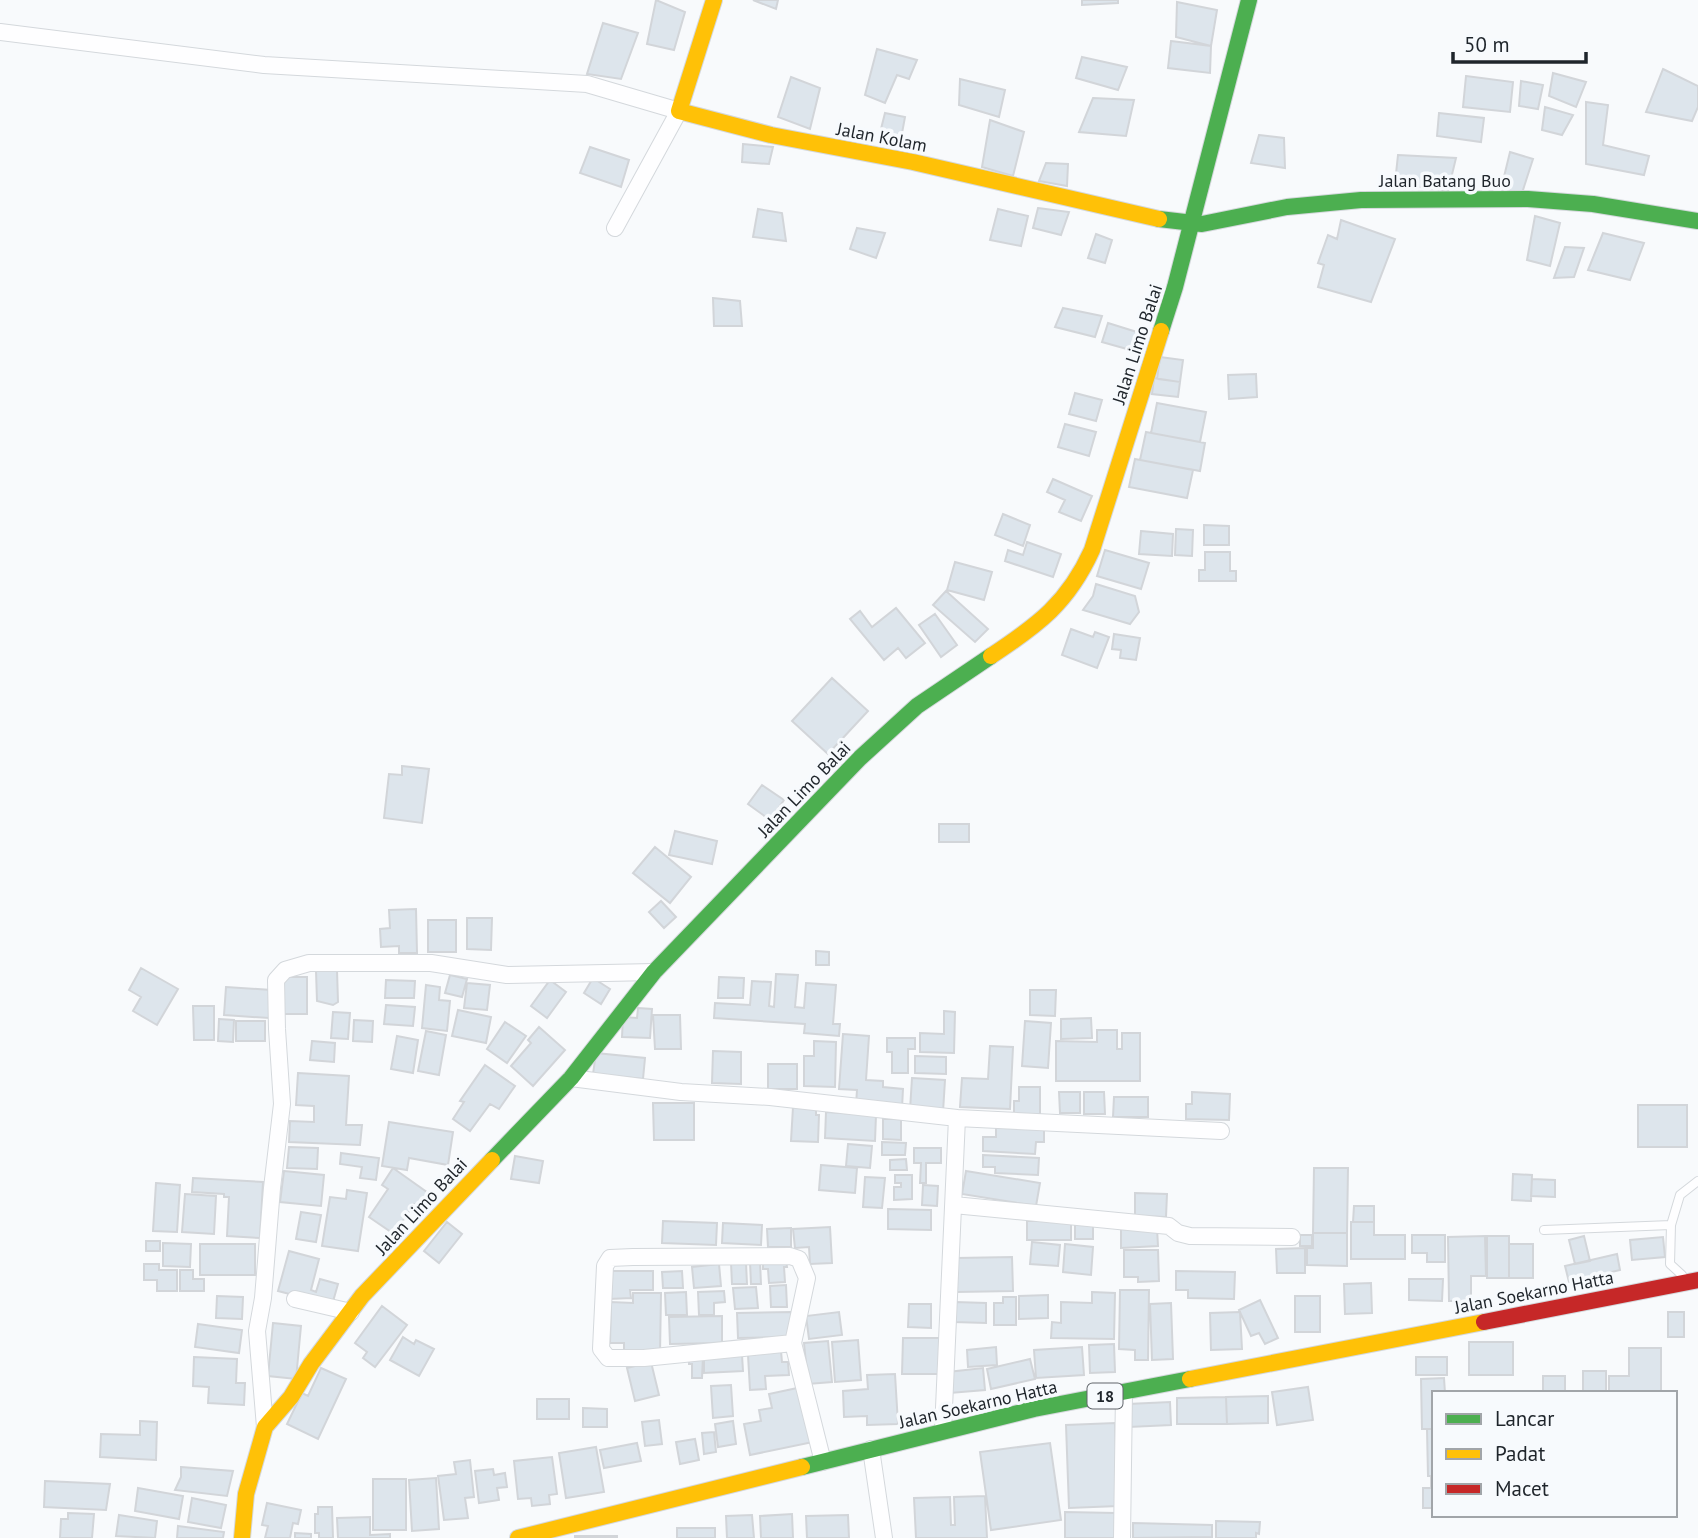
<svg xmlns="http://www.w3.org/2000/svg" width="1698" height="1538" viewBox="0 0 1698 1538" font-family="'PT Sans',sans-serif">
<rect width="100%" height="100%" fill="#f8fafc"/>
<path fill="#dde5ec" stroke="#d2d5d9" stroke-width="2" d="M656 0 685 12 674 50 647 44Z
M753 0H778L776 9Z
M1082 0H1118V3L1082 5Z
M1177 2 1217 10 1211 46 1176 37Z
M603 23 638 33 621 79 587 74Z
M1171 41 1211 46 1210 73 1168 68Z
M877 49 917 60 909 79 897 75 885 103 865 95Z
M1082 57 1127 67 1118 90 1076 78Z
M1663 69 1698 86V107L1692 121 1646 112Z
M1553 73 1586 82 1576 107 1549 96Z
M1466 76 1513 82 1510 112 1463 107Z
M791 77 820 88 810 129 778 117Z
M960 79 1005 90 999 117 959 105Z
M1521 81 1543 85 1538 109 1519 106Z
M1093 98 1134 100 1126 136 1079 132Z
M1586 102 1608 105 1603 145 1649 156 1644 175 1586 164Z
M1545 107 1573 115 1562 135 1542 130Z
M885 113 905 117 900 144 878 141Z
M1439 113 1484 118 1481 142 1437 136Z
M990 120 1024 132 1013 176 982 167Z
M1259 135 1284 138 1285 168 1251 163Z
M743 144 773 147 769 164 742 162Z
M590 147 629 160 621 187 580 173Z
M1510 152 1533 159 1522 193 1501 189Z
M1398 155 1456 158 1448 191 1395 183Z
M1046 163 1068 164 1067 186 1039 181Z
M1038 208 1069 212 1061 235 1033 228Z
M758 209 782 213 786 241 753 237Z
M998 209 1028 216 1021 246 990 240Z
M1535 216 1560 223 1550 266 1527 260Z
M1341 220 1395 239 1371 302 1318 287 1324 265 1318 263 1328 235 1337 239Z
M857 228 885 233 876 258 850 249Z
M1603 233 1644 243 1630 280 1588 270Z
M1096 234 1112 240 1105 263 1088 258Z
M1565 247 1584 248 1574 277 1554 278Z
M713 298 740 301 742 326H714Z
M1063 308 1102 316 1095 337 1055 327Z
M1108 323 1140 333 1134 351 1102 342Z
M1160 357 1183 360 1180 382 1157 379Z
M1256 374 1257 397 1229 399 1228 375Z
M1154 378 1180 382 1178 397 1152 394Z
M1075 393 1102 400 1096 421 1069 414Z
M1157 403 1206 412 1200 442 1151 433Z
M1065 424 1096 432 1089 456 1058 447Z
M1146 432 1205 443 1200 471 1140 460Z
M1135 459 1193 470 1187 498 1129 487Z
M1053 479 1092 496 1081 521 1059 512 1065 500 1047 492Z
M1003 514 1030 525 1023 546 995 535Z
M1204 525 1229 526V545H1204Z
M1176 529 1193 530 1192 556 1175 555Z
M1141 531 1173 534 1172 556 1139 554Z
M1027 542 1061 554 1053 577 1005 561 1008 550 1023 555Z
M1105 550 1149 563 1141 589 1097 576Z
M1205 552H1230V571H1236V581H1199V570H1205Z
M955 562 992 572 984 600 947 590Z
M1096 584 1135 596 1139 612 1130 624 1083 610 1093 596Z
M946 591 988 629 975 642 933 605Z
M896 608 925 643 906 658 898 648 884 660 850 619 860 611 872 627Z
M935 614 957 645 941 657 919 625Z
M1071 629 1093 637 1095 632 1109 637 1097 668 1062 655Z
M1114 634 1140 638 1136 660 1120 658 1121 650 1112 649Z
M832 678 868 711 828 754 792 721Z
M402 766 429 769 422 823 384 818 389 774 402 775Z
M762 785 784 800 770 820 748 804Z
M939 824H969V842H939Z
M675 831 717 841 712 864 669 855Z
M655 847 691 877 670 903 633 873Z
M661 901 676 917 664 928 649 912Z
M416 909 417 953H399V946L381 947 380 929 390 928 389 910Z
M467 918H492L491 950 467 949Z
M428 920H456V952H428Z
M816 951 829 952V965H816Z
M141 968 178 989 157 1025 133 1011 141 997 129 990Z
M337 970 338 1002 333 1005 317 1001 316 971Z
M776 974 798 975 795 1007 804 1008 806 983 836 985 833 1024H840L839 1036 804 1033 805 1024 714 1018 715 1003 750 1005 752 981 771 982 769 1006 774 1007Z
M450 975 467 979 462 997 445 993Z
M284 977H307V1014H284Z
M719 977 744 978 743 998H718Z
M593 978 610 989 601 1004 584 993Z
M386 980 415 981 414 998H385Z
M550 980 566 992 547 1018 531 1006Z
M467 983 490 985 487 1010 464 1008Z
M426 985 440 987 439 1000 450 1001 447 1031 422 1028Z
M226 987 271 990 269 1018 224 1015Z
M1030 990H1056L1055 1016 1030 1015Z
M386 1005 415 1007 413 1026 384 1024Z
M193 1006H214V1040H194Z
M638 1008 652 1009 650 1038 622 1037 623 1017 637 1018Z
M458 1010 491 1017 486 1043 452 1036Z
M944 1011 955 1012 954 1053 920 1052V1033L944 1034Z
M333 1012 350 1013 348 1039 331 1038Z
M653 1015H680L681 1049H655Z
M1091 1018 1092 1038 1061 1039V1019Z
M219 1019 234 1020 233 1042 218 1041Z
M354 1020 373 1021 372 1042 353 1041Z
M236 1021H265V1041H236Z
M1025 1021 1051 1023 1048 1068 1022 1066Z
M505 1022 526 1036 507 1063 487 1049Z
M539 1027 565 1050 533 1086 511 1066 531 1043 528 1040Z
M1097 1030H1117V1049H1122V1033H1140V1081H1056V1041L1097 1042Z
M426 1031 446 1035 439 1075 418 1071Z
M843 1034 869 1036 866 1080 883 1081V1087L903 1089 902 1108 856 1105 857 1090 839 1089Z
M397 1036 418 1040 413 1073 391 1069Z
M887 1038H915V1049H908V1073H892V1052H887Z
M312 1041 335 1043 334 1062 310 1060Z
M814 1041 836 1042 835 1087 804 1086V1056H814Z
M990 1046 1013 1047 1010 1109 960 1107 962 1078 988 1079Z
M713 1051 741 1052V1084L712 1083Z
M596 1053 645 1058 643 1079 593 1074Z
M915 1056 946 1057V1074L915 1073Z
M768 1064H797V1089H768Z
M485 1065 515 1086 499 1109 490 1104 470 1131 453 1119 464 1102 460 1101Z
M298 1073 349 1076 346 1125H362L360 1145 289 1142 290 1121 314 1122V1106L296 1105Z
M912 1078 945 1080 943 1112 910 1110Z
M1019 1087H1040V1114H1014V1101H1019Z
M1059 1092H1080V1113H1060Z
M1084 1092H1104L1105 1114H1084Z
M1192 1092 1230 1094 1229 1120 1186 1119V1104H1192Z
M1114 1097H1148V1117H1113Z
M653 1103H694V1140H654Z
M1638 1105H1687V1147H1638Z
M793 1107 816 1108V1115H819L818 1142 791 1141Z
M826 1112 876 1115 875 1141 825 1138Z
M883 1119H901V1140L883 1139Z
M389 1122 453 1132 448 1165 409 1158 407 1170 382 1166Z
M996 1127 1044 1129V1142H1036L1035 1154 983 1151V1137H996Z
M882 1142 906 1143 905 1155H882Z
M848 1144 872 1146 870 1168 846 1166Z
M289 1147 318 1148 317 1169 287 1168Z
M914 1148H941V1163H926V1183H920L921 1163H914Z
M341 1153 379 1158 376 1180 360 1178 362 1167 340 1164Z
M983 1155 1039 1158 1038 1175 995 1173V1167H983Z
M515 1156 543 1161 539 1183 511 1179Z
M906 1159 907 1170H890V1160Z
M821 1165 857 1168 855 1193 819 1190Z
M393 1168 431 1195 421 1208 414 1204 394 1234 369 1217 388 1189 382 1185Z
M1314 1168H1348L1347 1233H1313Z
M284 1171 324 1175 321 1206 280 1202Z
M966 1171 1040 1183 1036 1206 962 1194Z
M1513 1174 1532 1175 1531 1201 1512 1200Z
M895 1175H912V1199L894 1200V1187H901V1183H895Z
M865 1177 885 1178 882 1208 863 1207Z
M193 1178 263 1182 260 1238 227 1236 229 1197H224V1194L192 1192Z
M1532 1179 1555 1180V1197L1531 1196Z
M156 1183 180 1185 177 1232 153 1231Z
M923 1185 938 1186 937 1206 922 1205Z
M347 1190 367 1193 358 1251 322 1246 330 1197 346 1199Z
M1135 1193 1167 1194 1166 1217 1135 1216Z
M185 1194 216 1196 214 1234 182 1232Z
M1354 1206H1374V1222H1353Z
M888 1209 931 1210V1230L888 1229Z
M301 1212 321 1215 316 1242 296 1239Z
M663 1221 717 1223 716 1245 662 1243Z
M1027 1221H1071V1240H1027Z
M1093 1221V1239H1075V1222Z
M447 1222 462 1234 439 1263 424 1251Z
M1351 1222H1374V1235H1405V1259H1351Z
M723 1223 762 1225 761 1245 722 1243Z
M830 1227 832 1263 810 1264 809 1247 795 1248 793 1229Z
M791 1228V1247H768L767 1229Z
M1157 1228 1158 1246 1121 1248V1229Z
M1313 1233H1347V1266L1307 1265V1248H1313Z
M1300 1235H1312V1246H1300Z
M1412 1235H1445V1262H1427V1253H1412Z
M1485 1236 1486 1276H1471V1301H1449L1448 1237Z
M1487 1236H1509V1278H1487Z
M1584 1236 1590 1261 1575 1264 1569 1240Z
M1663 1237 1665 1257 1632 1260 1630 1240Z
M146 1241H160V1251H146Z
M1032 1242 1060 1245 1058 1266 1030 1264Z
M163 1243 191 1244 190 1267 163 1266Z
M200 1244H255V1275H200Z
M1065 1244 1093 1247 1091 1275 1063 1272Z
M1509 1244H1533V1278H1509Z
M1305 1248V1273H1277L1276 1249Z
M1124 1250H1158L1159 1281 1138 1282V1277H1124Z
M289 1251 319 1259 311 1290 316 1292 320 1279 338 1284 332 1305 278 1291Z
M1617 1254 1620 1270 1569 1282 1565 1266Z
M1012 1257 1013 1291 957 1292V1258Z
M786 1260 787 1267H784L785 1282 769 1283 768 1269H763V1262Z
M760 1261 761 1284H751L750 1262Z
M731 1263H746L747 1284H732Z
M144 1264H159V1270H177V1291H157V1280H144Z
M719 1264 721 1286 694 1288 692 1267Z
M180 1270H193V1279H204V1291H180Z
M609 1271H653V1290H630L631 1298 609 1299Z
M682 1271 683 1288H663L662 1272Z
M1176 1271 1235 1272 1234 1299 1188 1298V1290H1176Z
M1409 1279H1443L1442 1301 1409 1300Z
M1371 1283 1372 1313 1345 1314 1344 1284Z
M786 1285 787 1307H771L770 1286Z
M756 1287 758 1308 735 1309 733 1288Z
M1120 1290H1149L1148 1360H1135V1350L1119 1349Z
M724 1291 725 1302 714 1303V1315H699L698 1292Z
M686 1292 687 1315H666L665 1293Z
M1092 1292 1115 1293 1114 1339 1051 1338 1052 1322 1061 1323V1302L1092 1303Z
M633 1293H661L660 1355 624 1354V1343H610L611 1302 633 1303Z
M1048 1295V1318L1019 1319V1296Z
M217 1296 243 1297 242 1319 216 1318Z
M1295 1296H1320V1332H1295Z
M1003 1297H1016V1325H994V1303H1003Z
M1260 1300 1278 1338 1265 1344 1259 1333 1251 1336 1239 1310Z
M955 1302 986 1303V1323L954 1322Z
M1171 1303 1173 1359 1152 1360 1150 1304Z
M909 1304H931V1328L908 1327Z
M382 1306 407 1325 375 1367 363 1358 367 1352 355 1343Z
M791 1312V1337L738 1338 737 1313Z
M839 1312 842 1335 809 1339 806 1316Z
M1240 1312 1242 1349 1211 1350 1210 1313Z
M1668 1312H1684V1337H1668Z
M722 1316V1343L670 1344 669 1317Z
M273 1323 301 1326 296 1379 268 1376Z
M198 1324 242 1330 239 1353 195 1347Z
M403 1337 414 1344 416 1340 434 1349 419 1376 390 1360Z
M903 1338H940V1374H902Z
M858 1340 861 1380 835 1382 832 1342Z
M828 1341 832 1382 808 1384 804 1343Z
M1469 1342H1513V1375H1469Z
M1114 1344 1115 1372 1090 1373 1089 1345Z
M996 1347 997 1365 968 1367 967 1350Z
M1082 1347 1084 1375 1036 1378 1034 1350Z
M1629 1348H1661V1393L1609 1392V1376H1629Z
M755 1349 781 1351 782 1362H788L789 1375 765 1376 766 1389 750 1390 748 1355H755Z
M742 1355 743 1371 704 1373V1357Z
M689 1356H703L702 1378H692V1364H689Z
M194 1357 237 1359 236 1383H245L244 1405 208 1403 209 1387 193 1386Z
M1416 1357H1447V1375H1416Z
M1030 1359 1035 1379 991 1389 987 1369Z
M651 1362 659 1395 635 1401 627 1368Z
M321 1368 346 1379 318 1439 287 1424 302 1393 308 1396Z
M983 1368 985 1390 950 1393 948 1372Z
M1583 1371H1606V1393H1583Z
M895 1374 898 1424 867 1425V1416L844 1417 843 1391 868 1389 867 1375Z
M1543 1376H1565V1393H1543Z
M1444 1378 1445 1393H1434V1429H1422L1421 1379Z
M731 1385 733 1416 713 1418 711 1386Z
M802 1387 813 1442 750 1455 744 1424 761 1421 759 1410 772 1408 769 1394Z
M1308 1387 1313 1420 1277 1425 1272 1392Z
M1268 1396V1423L1227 1424 1226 1397Z
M1226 1397 1227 1424H1177V1398Z
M537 1399H569V1419H537Z
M1170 1402 1171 1425 1129 1427 1128 1404Z
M583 1408 607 1409V1427H583Z
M659 1420 662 1444 645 1446 642 1422Z
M140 1421 157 1422 156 1460 100 1457 101 1434 140 1435Z
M733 1421 736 1444 718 1447 715 1424Z
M1115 1423 1118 1506 1069 1508 1066 1425Z
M1427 1429H1434V1476H1428Z
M714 1432 716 1452 704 1454 702 1433Z
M695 1439 699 1460 680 1464 676 1442Z
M637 1443 641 1461 604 1468 600 1450Z
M1050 1443 1061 1520 991 1530 980 1452Z
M596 1447 604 1492 566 1498 559 1453Z
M552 1457 557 1494 549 1495 550 1504 532 1506 531 1498 518 1499 514 1461Z
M470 1460 474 1497 465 1498 468 1518 444 1520 438 1476 456 1474 454 1462Z
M181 1467 233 1471 227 1496 175 1490 181 1477Z
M493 1469 494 1475 505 1473 507 1487 497 1488 499 1500 479 1503 475 1471Z
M1434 1476V1508H1423V1488H1431V1477Z
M436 1478 439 1529 412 1531 409 1480Z
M373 1479H406V1530H373Z
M45 1481 110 1484 106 1510 44 1507Z
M138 1488 183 1496 179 1519 135 1511Z
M985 1496 987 1538H916L914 1498 950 1497 951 1525H955L954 1497Z
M192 1498 226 1505 221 1528 188 1522Z
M267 1503 301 1510 298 1524 293 1523 290 1538H265L268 1526 262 1525Z
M318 1507H332L333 1538H319V1533H315V1514H318Z
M1065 1512 1115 1513V1538H1065Z
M68 1513 94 1514 92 1538H60L61 1519H68Z
M792 1514 793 1538H761L760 1516Z
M119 1515 157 1521 155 1538 116 1536Z
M752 1515 754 1538H727L726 1516Z
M848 1515 849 1538H807L806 1516Z
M370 1517V1535L390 1534V1538H338L337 1518Z
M1216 1521 1260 1522 1259 1534 1256 1533V1538H1216Z
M1133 1523 1212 1525V1537L1133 1538Z
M178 1526 224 1532 223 1538H177Z
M677 1528H715V1538H677Z
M295 1533 311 1534V1538H295Z
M575 1536H617V1538H575Z"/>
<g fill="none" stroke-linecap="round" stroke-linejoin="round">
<defs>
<path id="lane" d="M1544 1230 1671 1225
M1682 1275 1670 1264 1671 1225 1680 1195 1698 1181"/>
<path id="street" d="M0 32 264 65 587 84 679 111 615 228
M571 1078 681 1092 770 1097 957 1118 943 1430
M957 1118 1221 1131
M954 1205 1169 1226 1178 1233 1190 1236 1292 1237
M295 1299 351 1312
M793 1343 644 1358H608L601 1349 605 1266 610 1258 633 1257 790 1256 799 1259 807 1278 793 1343 823 1462
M265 1427 257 1331 263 1298 272 1188 282 1104 277 1029 276 980 285 970 309 963H431L507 975 654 972
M871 1449 884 1538
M1122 1538 1124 1392"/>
<path id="fast" d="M1159 219 1202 224 1287 207 1361 200 1528 199 1593 204 1698 221
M1161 331 1175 287 1249 0
M492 1160 571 1078 654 972 860 758 917 706 991 656
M802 1467 1034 1409 1190 1379"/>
<path id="slow" d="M714 0 679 111 771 135 913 162 1159 219
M991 656C1038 625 1068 603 1092 550L1161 331
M1190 1379 1484 1322
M242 1538 246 1494 265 1427 291 1397 311 1364 362 1296 492 1160
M518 1538 802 1467"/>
<path id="jam" d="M1484 1322 1698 1280"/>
</defs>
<use href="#lane" stroke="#d4d8dc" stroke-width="10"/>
<use href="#street" stroke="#d4d8dc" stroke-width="18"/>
<use href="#fast" stroke="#d4d8dc" stroke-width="18"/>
<use href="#slow" stroke="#d4d8dc" stroke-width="18"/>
<use href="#jam" stroke="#d4d8dc" stroke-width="18"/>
<use href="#lane" stroke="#fefeff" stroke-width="8"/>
<use href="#street" stroke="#fefeff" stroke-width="16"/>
<use href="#fast" stroke="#4caf50" stroke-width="16"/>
<use href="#slow" stroke="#ffc107" stroke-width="16"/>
<use href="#jam" stroke="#c62828" stroke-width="16"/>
</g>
<g text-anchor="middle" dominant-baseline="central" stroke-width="7" stroke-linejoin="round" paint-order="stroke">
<rect fill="#f7fafd" stroke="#60656a" stroke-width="2" x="1087.5" y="1383.5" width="35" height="25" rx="5"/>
<g font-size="16" font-weight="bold" fill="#1f252b">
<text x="1105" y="1396">18</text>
</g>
<g font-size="18" fill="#1f252b" stroke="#f7fafd">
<text transform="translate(882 137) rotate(11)">Jalan Kolam</text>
<text x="1445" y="180">Jalan Batang Buo</text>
<text transform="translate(1137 344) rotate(-72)">Jalan Limo Balai</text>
<text transform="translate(804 789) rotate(-46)">Jalan Limo Balai</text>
<text transform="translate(421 1206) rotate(-47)">Jalan Limo Balai</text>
<text transform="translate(1534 1292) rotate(-11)">Jalan Soekarno Hatta</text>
<text transform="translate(978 1404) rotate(-13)">Jalan Soekarno Hatta</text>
</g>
</g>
<rect x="1432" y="1391" width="245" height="126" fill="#f7fafd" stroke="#a1a5a9" stroke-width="2"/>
<rect x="1446" y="1414" width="35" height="10" fill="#4caf50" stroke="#a1a5a9" stroke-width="2"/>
<text x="1495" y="1426" font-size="21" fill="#1f252b">Lancar</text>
<rect x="1446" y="1449" width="35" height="10" fill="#ffc107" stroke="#a1a5a9" stroke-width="2"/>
<text x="1495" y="1461" font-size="21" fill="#1f252b">Padat</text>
<rect x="1446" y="1484" width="35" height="10" fill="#c62828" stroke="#a1a5a9" stroke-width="2"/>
<text x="1495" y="1496" font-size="21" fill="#1f252b">Macet</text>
<path d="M1453 52v10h133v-10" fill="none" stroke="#1f252b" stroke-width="3.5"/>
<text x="1464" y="52" font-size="21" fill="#1f252b" stroke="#f7fafd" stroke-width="5" paint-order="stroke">50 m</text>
</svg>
